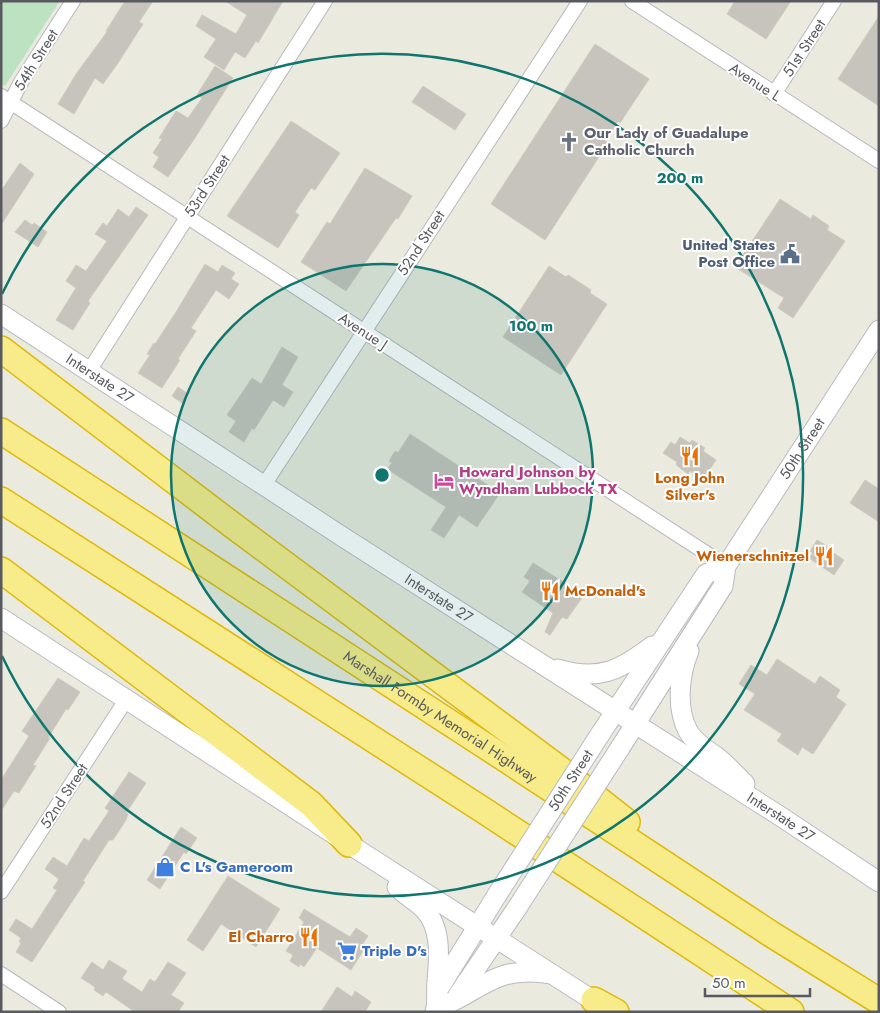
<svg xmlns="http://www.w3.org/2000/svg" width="880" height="1013" viewBox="0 0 880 1013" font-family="Jost,sans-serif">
<rect width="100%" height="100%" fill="#ebeadf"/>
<path fill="#bce2c1" d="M1 1H60L5 86 1 84Z"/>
<path fill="#c6c4bd" stroke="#cfccbe" d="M125 1H153L139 22 143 24 118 63 103 84 95 78 74 114 58 104 76 74 107 32 106 31Z
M225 1H283L258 43 256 41 245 58 235 52 224 70 204 57 216 39 196 26 202 15 236 34 247 15Z
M735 1H791L766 39 727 14Z
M879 16V106L838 79Z
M595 44 649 79 620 123 618 121 605 141 608 143 545 240 491 204Z
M215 66 233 78 193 141 168 177 153 167 159 157 153 153 162 139 159 138 176 111 188 118 202 98 197 95Z
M423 86 466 114 455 130 412 102Z
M291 121 340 153 315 190 311 188 295 212 299 215 278 248 227 216Z
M20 163 34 174 1 225V191Z
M365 168 412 196 398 219 396 218 346 291 301 262 327 222 330 224Z
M780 199 811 219 813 215 829 226 827 230 845 241 793 318 778 308 784 298 735 267Z
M136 207 148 215 88 301 90 303 73 330 56 320 76 288 66 281 76 265 86 271 107 241 95 234 103 223 107 226 118 209 129 217Z
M25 220 32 225 34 223 47 232 38 247 15 232Z
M205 264 218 272 222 265 235 273 231 279 239 284 229 299 216 290 191 328 196 331 178 359 180 360 162 388 138 373 150 355 147 354 154 343 155 344 176 312Z
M549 266 566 277 568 275 591 290 590 293 607 304 561 375 503 337Z
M282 347 298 357 282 385 293 392 284 407 273 400 254 430 252 428 244 442 229 432 236 421 227 415 252 378 261 384Z
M178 387 188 394 182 403 172 396Z
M410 434 500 493 477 527 459 515 444 538 431 530 446 507 387 469 392 463 389 461 395 451 398 453Z
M680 437 690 443 692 440 705 448 703 451 716 460 703 479 690 471 688 474 676 465 677 462 663 453 671 442 675 445Z
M865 480 879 489V522L850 503Z
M817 540 827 546 826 548 844 560 834 575 809 558 813 553 810 551Z
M533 563 584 595 567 619 562 617 550 635 545 632 553 613 522 592 530 581 524 577Z
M777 659 815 684 820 676 840 690 836 697 846 704 813 754 802 747 798 755 777 741 782 734 744 710 755 694 739 684 751 665 767 675Z
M58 678 80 692 68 710 66 709 48 738H50L33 765 36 766 19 793 14 791 1 811V780L29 736 22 731Z
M129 772 146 783 126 813 128 814 126 820 113 840H109L83 881 85 882 32 962 16 952 21 943 19 942 21 938 9 930 16 919 32 929 57 890 53 888 59 879 45 869 53 857 67 866 84 838 89 841 109 811 105 808Z
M181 827 197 838 186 854 184 852 160 889 147 880Z
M228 876 280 909 256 947 221 924 203 951 187 940Z
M304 909 350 937 356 928 368 936 362 945 365 948 351 970 317 948 304 967 300 964 299 967 290 961 293 955 286 951 304 922 299 918Z
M109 960 127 971 122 979 142 992 150 979 155 982 168 962 186 973 171 995 184 1003 178 1012H135L106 992 103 996 94 990 95 987 81 978 92 962 103 970Z
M337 987 352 997 355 991 371 1002 365 1012H321Z"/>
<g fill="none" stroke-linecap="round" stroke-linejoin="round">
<defs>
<path id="minor" d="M632 1 879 161
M774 94 834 1
M1 96 726 566
M1 121 21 82 73 1
M89 371 325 1
M264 485 580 1
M1 892 126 700
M1 974 59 1012"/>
<g id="secondary">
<path id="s1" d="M1 314 346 539 783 818 879 882"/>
<path d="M1 618 366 855 605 1008"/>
<path d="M689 651C679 675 676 708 688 731 694 742 707 750 717 757 727 765 736 775 745 784"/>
<path d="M558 669C599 681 619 671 652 646"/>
<path d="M599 736 706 574 726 566"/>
<path id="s2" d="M620 748 723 586 726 566 879 330"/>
<path d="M397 887C405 895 416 901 424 909 442 928 439 957 437 981 436 990 438 1004 435 1012"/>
<path d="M438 990 497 895"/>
<path d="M458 995 517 908"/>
<path d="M436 1009C482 991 495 964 551 974"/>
</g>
<g id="motorway">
<path d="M1 349 231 524 561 770 627 822"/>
<path id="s3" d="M1 431 507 760 771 934 879 1001"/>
<path d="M1 500 483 810 791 1012"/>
<path d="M1 570 311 804 349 844"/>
<path d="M594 1000 616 1012"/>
</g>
</defs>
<use href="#minor" stroke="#b7b8be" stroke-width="16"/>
<use href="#secondary" stroke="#b8bac1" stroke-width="21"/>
<use href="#motorway" stroke="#dfba0b" stroke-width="28"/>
<use href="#minor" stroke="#fff" stroke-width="14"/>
<use href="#secondary" stroke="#fff" stroke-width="19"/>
<use href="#motorway" stroke="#f7eb8a" stroke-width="25"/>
<defs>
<g id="secondary-bridge">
<path id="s4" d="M497 895 599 736"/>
<path d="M517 908 620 748"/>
</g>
</defs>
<use href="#secondary-bridge" stroke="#b8bac1" stroke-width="21" stroke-linecap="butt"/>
<use href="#secondary-bridge" stroke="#fff" stroke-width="19"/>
</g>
<circle cx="382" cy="475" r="211" fill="#0f766e" fill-opacity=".12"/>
<g fill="none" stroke="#0f766e" stroke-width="2.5">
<circle cx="382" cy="475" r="211"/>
<path d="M2 294A421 421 0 1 1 2 656"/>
</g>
<defs>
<symbol id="church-bare" viewBox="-9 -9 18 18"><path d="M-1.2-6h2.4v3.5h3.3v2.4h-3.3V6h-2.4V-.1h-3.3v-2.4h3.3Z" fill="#6b7280" stroke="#fff" stroke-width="2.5" paint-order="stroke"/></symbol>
<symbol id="civic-bare" viewBox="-9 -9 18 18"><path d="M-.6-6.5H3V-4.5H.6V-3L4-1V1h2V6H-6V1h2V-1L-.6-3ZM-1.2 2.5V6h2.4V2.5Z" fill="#5c6f8a" stroke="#fff" stroke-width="2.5" paint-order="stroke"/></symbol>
<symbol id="restaurant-bare" viewBox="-9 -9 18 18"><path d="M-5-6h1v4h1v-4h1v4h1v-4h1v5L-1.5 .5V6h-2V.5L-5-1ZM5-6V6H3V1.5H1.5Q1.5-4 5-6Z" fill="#e8710a" stroke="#fff" stroke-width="2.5" paint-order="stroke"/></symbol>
<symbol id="hotel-bare" viewBox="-9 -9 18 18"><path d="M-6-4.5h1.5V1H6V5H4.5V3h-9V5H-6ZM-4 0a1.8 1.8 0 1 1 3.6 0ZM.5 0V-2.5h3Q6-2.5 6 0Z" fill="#d1479c" stroke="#fff" stroke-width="2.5" paint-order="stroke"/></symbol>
<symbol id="shop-bare" viewBox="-9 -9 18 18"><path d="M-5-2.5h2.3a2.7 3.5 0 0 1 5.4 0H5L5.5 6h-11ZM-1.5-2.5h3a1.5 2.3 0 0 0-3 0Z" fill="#3f7fe0" stroke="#fff" stroke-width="2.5" paint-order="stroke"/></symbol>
<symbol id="supermarket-bare" viewBox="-9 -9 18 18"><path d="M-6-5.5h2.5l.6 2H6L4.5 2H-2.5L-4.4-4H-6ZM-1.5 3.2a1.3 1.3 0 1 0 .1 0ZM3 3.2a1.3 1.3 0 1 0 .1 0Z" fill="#3f7fe0" stroke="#fff" stroke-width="2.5" paint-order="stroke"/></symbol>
</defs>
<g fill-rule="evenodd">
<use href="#church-bare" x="555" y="128" width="28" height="28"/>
<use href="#civic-bare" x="776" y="240" width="28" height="28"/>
<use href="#restaurant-bare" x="676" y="442" width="28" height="28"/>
<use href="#hotel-bare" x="430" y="467" width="28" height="28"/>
<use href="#restaurant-bare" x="810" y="542" width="28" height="28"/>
<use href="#restaurant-bare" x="536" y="577" width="28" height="28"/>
<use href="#shop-bare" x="151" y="853" width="28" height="28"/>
<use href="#restaurant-bare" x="295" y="923" width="28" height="28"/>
<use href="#supermarket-bare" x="333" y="937" width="28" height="28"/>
</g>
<g text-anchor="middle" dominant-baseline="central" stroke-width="4" stroke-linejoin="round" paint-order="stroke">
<g font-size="15" fill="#585a60" stroke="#fff">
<text transform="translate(804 48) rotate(-57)">51st Street</text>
<text transform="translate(36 60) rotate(-58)">54th Street</text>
<text transform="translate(755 82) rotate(33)">Avenue L</text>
<text transform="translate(207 186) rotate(-57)">53rd Street</text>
<text transform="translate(421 243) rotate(-57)">52nd Street</text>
<text transform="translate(363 331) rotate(33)">Avenue J</text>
<text stroke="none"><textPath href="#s1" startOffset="118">Interstate 27</textPath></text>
<text stroke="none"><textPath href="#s2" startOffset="352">50th Street</textPath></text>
<text stroke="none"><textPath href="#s1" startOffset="522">Interstate 27</textPath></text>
<text stroke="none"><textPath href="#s3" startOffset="524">Marshall Formby Memorial Highway</textPath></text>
<text stroke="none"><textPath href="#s4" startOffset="136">50th Street</textPath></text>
<text transform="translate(64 796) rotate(-57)">52nd Street</text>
<text stroke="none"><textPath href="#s1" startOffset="928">Interstate 27</textPath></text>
</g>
<g font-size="15" font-weight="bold" fill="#5b616d" stroke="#fff" text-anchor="start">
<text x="584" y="133">Our Lady of Guadalupe<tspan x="584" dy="17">Catholic Church</tspan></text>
</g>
<g font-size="15" font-weight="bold" fill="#4e5e75" stroke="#fff" text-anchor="end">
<text x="775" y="245">United States<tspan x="775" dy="17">Post Office</tspan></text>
</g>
<g font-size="15" font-weight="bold" fill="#b23c85" stroke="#fff" text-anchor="start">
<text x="459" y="472">Howard Johnson by<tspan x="459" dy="17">Wyndham Lubbock TX</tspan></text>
</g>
<g font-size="15" font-weight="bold" fill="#c56008" stroke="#fff" text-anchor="end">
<text x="690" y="478" text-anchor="middle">Long John<tspan x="690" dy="17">Silver's</tspan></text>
<text x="809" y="556">Wienerschnitzel</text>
<text x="565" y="591" text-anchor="start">McDonald's</text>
<text x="294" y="937">El Charro</text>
</g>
<g font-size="15" font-weight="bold" fill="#366cbe" stroke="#fff" text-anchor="start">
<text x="180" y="867">C L's Gameroom</text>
<text x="362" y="951">Triple D's</text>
</g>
</g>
<circle cx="382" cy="475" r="8" fill="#0f766e" stroke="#fff" stroke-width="2.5"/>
<g font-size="15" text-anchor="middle" font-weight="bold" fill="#0f766e" stroke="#fff" stroke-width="4" stroke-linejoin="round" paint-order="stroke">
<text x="680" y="183">200 m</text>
<text x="531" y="331">100 m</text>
</g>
<rect width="880" height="1013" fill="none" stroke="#585a60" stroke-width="5"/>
<path d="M705 988v8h105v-8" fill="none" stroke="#585a60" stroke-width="2.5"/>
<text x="712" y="988" font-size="15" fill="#585a60" stroke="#ffffff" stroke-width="4" paint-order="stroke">50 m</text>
</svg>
